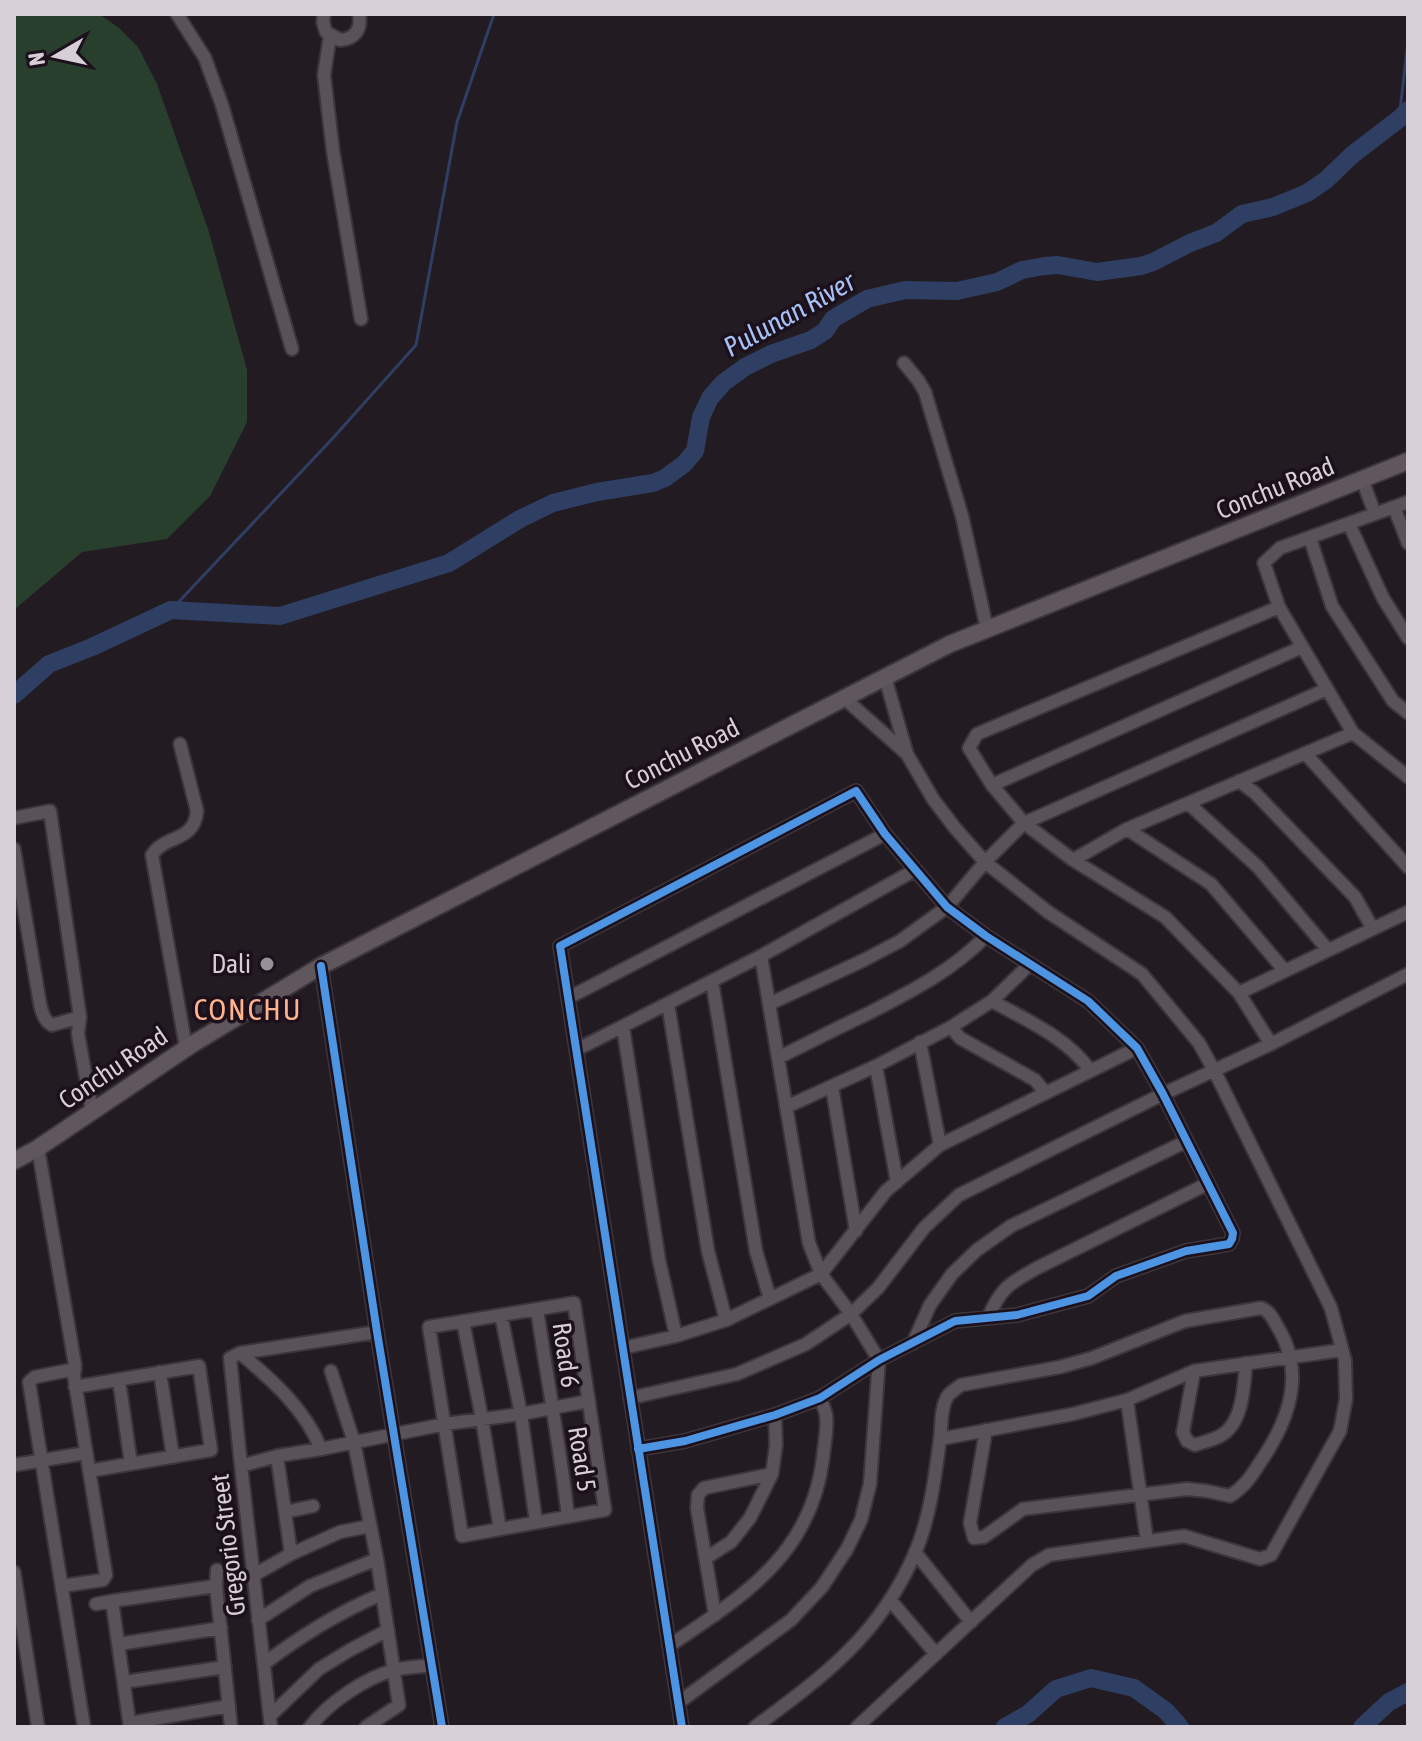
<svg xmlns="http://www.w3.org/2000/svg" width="1422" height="1741" viewBox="0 0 1422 1741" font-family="'Asap Condensed',sans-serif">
<rect width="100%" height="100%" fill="#221c22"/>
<path fill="#293f2e" d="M14 14H99L119 28 138 47 157 84 208 229 247 370V422L210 496 167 539 82 552 14 610Z"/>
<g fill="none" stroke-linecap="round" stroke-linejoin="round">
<path stroke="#2e3f63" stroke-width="3" d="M1399 119 1408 41
M171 610 333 438 416 345 457 122 494 14"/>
<path stroke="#2e3f63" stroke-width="18" d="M14 695 49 664 92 647 171 610 280 616 449 563 520 519 553 503 597 492 653 483 665 478 684 464 695 451 701 417 710 398 723 383 745 367 771 354 811 340 825 331 833 319 867 299 905 290 957 291 997 282 1022 270 1045 266 1058 265 1097 272 1141 266 1153 262 1190 243 1216 233 1242 214 1273 207 1307 193 1326 180 1352 155 1399 119 1408 110
M1005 1727 1028 1714 1056 1689 1091 1678 1134 1688 1166 1711 1180 1727
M1362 1727 1389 1702 1408 1692"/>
<defs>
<path id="minor" d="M177 14 205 58 222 105 292 349
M324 14 323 22 326 32 340 40C355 39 362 29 359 14
M330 36 324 75 333 151 361 319
M904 363 918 380 925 392 962 516 987 629
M1362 479 1375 514
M1408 502 1280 548 1264 563 1279 607 1353 733 1408 777
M1394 507 1408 543
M1349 524 1383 598 1408 638
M1310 538 1332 606 1393 701 1408 713
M844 698 907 754
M180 744 197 811C194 843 165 834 152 855L186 1048
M1305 753 1408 867
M1239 781 1255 793 1355 897 1373 929
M992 785 1302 647
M1188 803 1258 867 1328 950
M14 818 50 811 80 1017 78 1034 92 1111
M1127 829 1211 884 1285 971
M14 849 40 1004C42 1012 44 1021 52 1025L80 1017
M1073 860 1127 829 1353 733
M321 966 377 1332 442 1727
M712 981 756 1251 770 1299
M1239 993 1408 912
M568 998 885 834
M992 1001C1026 1020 1066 1037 1090 1070
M668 1004 708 1251 726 1320
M769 1004 864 960 900 941 947 907 985 862 1024 823 1327 689
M623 1027 659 1260 676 1336
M951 1027 960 1038 1035 1080 1045 1092
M920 1042 940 1145
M1271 1044 1239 993 1165 917 1073 860 1024 823 992 785 969 748 977 734 1279 607
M576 1050 761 956 915 870
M778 1058C808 1043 837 1028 867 1014 910 992 952 971 986 936
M876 1066 897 1182
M832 1087 856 1231
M786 1107 876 1066 951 1027 992 1001 1030 964
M38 1148 75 1365 74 1376 106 1575 103 1580 62 1586
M574 1303 605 1510 462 1536 429 1327Z
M537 1309C547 1378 560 1447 568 1517
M501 1315 521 1414 536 1522
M988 1318C1001 1287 1010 1283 1039 1267L1207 1184
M463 1321 482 1419 500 1529
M913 1343 930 1305 952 1274 977 1250 1011 1226 1187 1141
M623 1348 676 1336 726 1320 821 1274 886 1191 940 1145 1137 1048
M240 1353C273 1381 305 1409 321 1449
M75 1369 35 1377 29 1382 84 1727
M331 1371 354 1442 377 1559 399 1705 366 1727
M1194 1371 1183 1432 1187 1441 1195 1445C1203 1442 1213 1440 1220 1436 1243 1424 1244 1386 1246 1363
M160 1372 173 1457
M119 1380 131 1464
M75 1387 199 1366 211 1450 89 1471
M630 1398 737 1374 806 1344 851 1314 878 1288 924 1228 959 1195 1163 1094 1271 1044 1408 974
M1127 1400 1147 1541
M940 1439 1073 1414 1127 1400 1194 1371 1342 1350
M638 1449 685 1441 775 1415 820 1398 879 1360 955 1321 1017 1315 1088 1296 1116 1276 1186 1251 1229 1244 1232 1239 1233 1233 1229 1225 1163 1094 1137 1048 1088 1001 986 936 947 907 885 834 856 791 560 946 682 1727
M277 1456 291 1554
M14 1465 86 1453
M241 1466 277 1456 321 1449 445 1424 521 1414 589 1401
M285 1512 313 1506
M915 1552 971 1622
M706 1558 731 1542 750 1518 772 1474 776 1445 775 1415
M217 1570 216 1586 231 1727
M14 1572 38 1727
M254 1575 291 1554 340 1532 370 1526
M112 1601 216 1586
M891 1601 936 1654
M96 1604 112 1601 130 1727
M715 1615 697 1508 698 1495 704 1488 772 1474
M258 1620 310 1586 377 1559
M119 1644 221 1628
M669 1646C743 1596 811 1555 823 1458 824 1445 828 1428 826 1415 825 1409 822 1403 820 1398
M265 1663C302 1635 339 1612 382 1594
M124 1682 225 1667
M678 1703 791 1620 822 1587 847 1549 861 1520 870 1484 879 1360 851 1314 821 1274 809 1243 761 956
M270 1716 319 1669 350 1650 388 1630
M130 1723 229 1706
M271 1727 241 1466 230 1358 240 1353 377 1332
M310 1727C328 1703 365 1678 394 1670 406 1667 420 1667 432 1665
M755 1727C824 1676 880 1635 915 1553 930 1518 935 1477 940 1439 942 1426 940 1410 947 1397 950 1392 956 1389 961 1385L1060 1367 1092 1358 1185 1321 1261 1308C1271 1311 1274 1322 1280 1331 1306 1377 1287 1424 1259 1464 1251 1477 1244 1487 1230 1496L1207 1491 1187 1489 1023 1509 984 1537 974 1538 970 1523 986 1430
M857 1727 1032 1565 1049 1555 1184 1536 1260 1559 1271 1555 1340 1431 1346 1399 1345 1360 1331 1308 1215 1072 1199 1043 1142 974 1048 912 985 862 955 828 933 799 907 754 885 677"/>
<path id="major" d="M14 1161 38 1148 191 1045 321 966 950 644 1408 461"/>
</defs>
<use href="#minor" stroke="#3c363c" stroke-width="16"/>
<use href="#major" stroke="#3c363c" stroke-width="20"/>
<use href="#minor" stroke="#595359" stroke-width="12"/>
<use href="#major" stroke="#60575c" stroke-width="16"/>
<defs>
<path id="cycleway" d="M321 966 377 1332 442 1727
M638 1449 685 1441 775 1415 820 1398 879 1360 955 1321 1017 1315 1088 1296 1116 1276 1186 1251 1229 1244 1232 1239 1233 1233 1229 1225 1163 1094 1137 1048 1088 1001 986 936 947 907 885 834 856 791 560 946 682 1727"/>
</defs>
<use href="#cycleway" stroke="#1b101b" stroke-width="13"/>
<use href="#cycleway" stroke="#4d94e3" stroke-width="8"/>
</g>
<circle fill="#989098" stroke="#1b101b" stroke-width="3" cx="267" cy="964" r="8"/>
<g text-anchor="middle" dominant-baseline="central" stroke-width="7" stroke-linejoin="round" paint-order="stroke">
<g font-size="26" fill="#d7cfd7" stroke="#1b101b">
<text transform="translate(1275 488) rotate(-22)">Conchu Road</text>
<text transform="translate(682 754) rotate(-27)">Conchu Road</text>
<text transform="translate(113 1068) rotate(-34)">Conchu Road</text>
<text transform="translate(566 1355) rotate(82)">Road 6</text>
<text transform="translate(582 1459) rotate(81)">Road 5</text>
<text transform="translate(228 1545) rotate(-97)">Gregorio Street</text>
</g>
<g font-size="26" fill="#d7cfd7" stroke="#1b101b" text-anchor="end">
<text x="251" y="964">Dali</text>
</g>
<g font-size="28" font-style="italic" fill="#a7c1f6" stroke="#1b101b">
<text transform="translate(789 314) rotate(-29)">Pulunan River</text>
</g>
<g font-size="30" letter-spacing="2" fill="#feb48f" stroke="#1b101b">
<text x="248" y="1009">CONCHU</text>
</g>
</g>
<rect width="1422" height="1741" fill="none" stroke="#d7cfd7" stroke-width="32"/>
<g transform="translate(56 56) rotate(261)" stroke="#1b101b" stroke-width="6" paint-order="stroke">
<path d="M0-6L14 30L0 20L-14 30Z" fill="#d7cfd7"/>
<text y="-12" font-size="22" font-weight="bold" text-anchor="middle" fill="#d7cfd7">N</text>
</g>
</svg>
